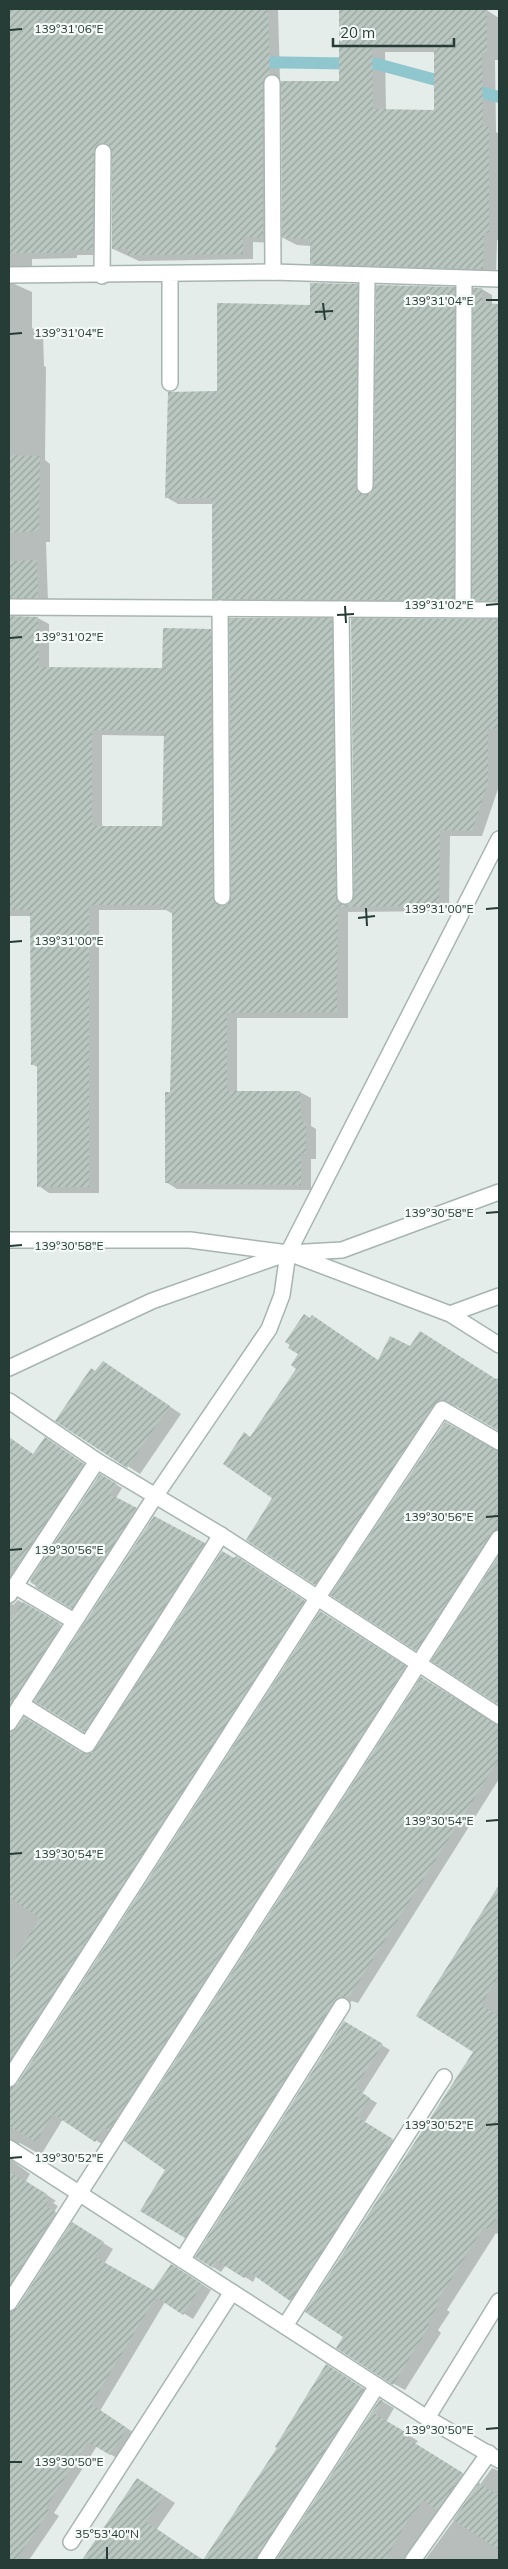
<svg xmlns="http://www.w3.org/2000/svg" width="508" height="2569" viewBox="0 0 508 2569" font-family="Mulish,sans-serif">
<defs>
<pattern id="building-hatch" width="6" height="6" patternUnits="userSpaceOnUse" patternTransform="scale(1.25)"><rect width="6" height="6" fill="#bac7c1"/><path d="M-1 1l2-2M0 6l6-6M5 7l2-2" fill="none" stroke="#97a39e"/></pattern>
</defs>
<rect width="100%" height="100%" fill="#e4ede9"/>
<path fill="#0003" fill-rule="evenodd" d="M9 9H278L280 80 274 84V243L253 242V259L139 261 113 249 112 149 106 153 103 255H77V258L32 259V271L10 282 32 292V328L43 334 44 366 46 367 45 460 50 464V542H46L48 603 11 609V618H38L49 624V668L163 669 210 631 221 637 224 907 228 906 331 620 342 626 347 905H351L356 896 352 620 499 621 498 789 482 836H450L449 906H445V911L348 912V1018H237V1092H300L311 1098V1126L316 1129V1159H311V1190L177 1189 166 1182 171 1093 173 914 166 910H99V1193H49L39 1186V1068L32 1064 31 916H9ZM102 735 165 736 163 827H102Z
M340 9H485L499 18V60H495L496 132 499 134V240H497L496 276 324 271 311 263V246L297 245 283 238 340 83ZM385 52H435L436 112 386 111Z
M357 285 369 292 368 495 374 492 454 288 466 295 465 606 225 605 213 598V504H178L166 497 218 392 311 306Z
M482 289 492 295V305H499V606H484L474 600Z
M410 1348 495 1380 499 1377V1430L457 1406H447L325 1589 315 1584 274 1498 251 1438 379 1361Z
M115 1370 181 1414 140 1474 57 1421 96 1373Z
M9 1438 34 1455 54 1444 93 1470 9 1600Z
M499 1453V1540L426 1655 416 1650Z
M100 1475 122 1488 116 1498 142 1512 79 1611 30 1582Z
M204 1544 210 1547 91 1735 36 1701Z
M499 1557V1703L433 1660Z
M245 1563 313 1607 10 2080V2089L18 2085 330 1618 414 1673 105 2146 63 2119 41 2155 20 2143 10 2149V2159L30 2174 26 2181 56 2201 53 2203 58 2206 54 2212 65 2219 9 2309V1729L13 1733 24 1719 86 1756 96 1751Z
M9 1600 13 1605 18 1600 70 1631 9 1729Z
M495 1725 499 1726V1779L358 2003 352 2001 344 2006 195 2242 142 2210Z
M499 1887V2235L496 2233 447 2310 450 2312 438 2330 441 2333 405 2390 394 2384 344 2336 475 2052 417 2015Z
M344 2023 390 2050 362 2094 377 2103 364 2123 400 2145 298 2305 256 2276 253 2282 226 2265 221 2272 213 2267Z
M72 2224 113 2249 104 2264 154 2292 181 2271 211 2290 193 2319 165 2302 100 2411 136 2434 120 2460 97 2446 54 2513 59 2516 29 2560H9V2309L11 2313 18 2309Z
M338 2372 375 2396 269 2560H205L278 2447Z
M380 2400 394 2408 386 2422 418 2441 415 2444 474 2481 417 2560H277Z
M492 2468 499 2471 498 2560H425Z
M138 2479 175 2503 157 2529 203 2560H102L89 2552Z"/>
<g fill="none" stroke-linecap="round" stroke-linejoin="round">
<path stroke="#90c6ce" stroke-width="12" d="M253 62 377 64 499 97"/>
</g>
<path fill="url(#building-hatch)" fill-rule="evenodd" d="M9 9H268L270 74 264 78 263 83V238L243 237V254L128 255V249H112V152L108 144 103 143 95 147 94 152 93 250H67V253H9Z
M339 9H487V53H482L483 126 489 127V233H484L483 269 310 264V239L282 238 281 81H339ZM372 45H434V110L373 109Z
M310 283 358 284 356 486 357 491 364 495 370 494 374 486 376 285 455 287 454 600 212 599V498H165L168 392 217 391V303L310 305Z
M473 288H482V303L499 304V601L472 600Z
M9 455 40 456 39 531 9 533Z
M37 560 38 598H9V561Z
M9 616 38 617 39 667 162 668 163 628 211 629 213 897 214 902 222 906 227 905 231 897 229 618H332L336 896 337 901 345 905 350 904 354 896 351 618 499 619V729H488V783L472 831 440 830 439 901H435V906L338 907 337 1012 227 1013V1091H300L301 1122H306V1154L301 1153V1185L165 1183V1092H170L172 1017V909H161V905H89V1187H37V1065H31L30 910H9ZM92 730 164 731 162 826H92Z
M304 1314 310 1318 312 1315 378 1360 390 1336 410 1346 420 1331 499 1381V1431L447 1401H437L315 1585 246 1540 272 1498 223 1464 244 1432 250 1437 296 1369 291 1365 298 1354 288 1348 290 1345 285 1342Z
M103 1361 170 1406 127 1468 55 1421 91 1368 95 1371Z
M445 1422 499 1451V1529L491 1533 416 1651 330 1595Z
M9 1437 33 1454 45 1437 84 1464 15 1569 9 1565Z
M100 1474 117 1484 110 1494 137 1508 72 1609 35 1587 36 1584 30 1580Z
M154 1516 205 1543 84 1732 34 1701Z
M222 1551 234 1558 236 1556 305 1601 9 2062V1968L40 1918 9 1897V1732L17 1728 24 1717 82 1753H92Z
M499 1555V1705L431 1661Z
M23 1602 61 1624 9 1706V1622Z
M320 1611 406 1666 108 2131 104 2128 95 2142 53 2114 36 2142 9 2126V2088L17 2084Z
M421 1677 499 1725V1759L348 1999 342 1997 334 2001 185 2238 140 2211 165 2170 124 2141Z
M499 1885V1976L481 2005 497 2015 499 2011V2214L489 2230 484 2227 436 2303 439 2304 427 2323 430 2325 393 2385 336 2348 343 2337 305 2312 473 2052 416 2016Z
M344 2021 383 2044 355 2088 370 2098 357 2117 393 2139 290 2301 249 2272 244 2278 217 2261 213 2268 195 2257Z
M9 2172 47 2194 45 2197 49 2200 45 2206 56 2212 9 2286Z
M72 2222 104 2242 95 2257 153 2290 171 2264 202 2284 183 2315 156 2297 91 2404 127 2428 110 2455 88 2442 46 2507 50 2510 16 2560H9V2312L17 2308Z
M326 2364 364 2389 256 2560H82L137 2478 164 2496 146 2522 203 2560 277 2448 275 2447Z
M380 2399 383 2401 375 2414 407 2433 405 2437 463 2473 437 2510 423 2500 414 2514 412 2513 385 2560H276Z
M479 2483 499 2496V2550L453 2520Z"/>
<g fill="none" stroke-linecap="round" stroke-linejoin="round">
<defs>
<path id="service" d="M272 83 273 272
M102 276 103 152
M365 486 367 275
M220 608 222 897
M341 609 345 896
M15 1586 74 1621
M9 1595 97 1461
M21 1704 87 1745 221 1535
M182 2260 342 2006
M9 2303 79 2194
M285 2326 444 2077
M427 2418 499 2301
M71 2542 232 2292
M265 2560 377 2386
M413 2560 489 2453"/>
<path id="minor" d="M170 274V383
M9 275 273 272 499 279
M9 607 499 610
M463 610 464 279
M9 1240H190L288 1253 342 1250 499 1192
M294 1255 450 1314 499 1345
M450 1314 499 1296
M9 1368 152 1301 288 1253 499 839
M9 1401 97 1461 221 1535 499 1716
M9 1723 156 1495 269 1329 282 1295 288 1253
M9 2079 318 1597 442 1409 499 1442
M9 2148 427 2418 499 2460
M79 2194 499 1538"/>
</defs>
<use href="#service" stroke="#a7b5b0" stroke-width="18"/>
<use href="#minor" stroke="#a7b5b0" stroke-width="18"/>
<use href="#service" stroke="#fff" stroke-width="15"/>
<use href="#minor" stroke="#fff" stroke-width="15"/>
</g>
<path fill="none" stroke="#253d36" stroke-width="2" d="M10 30 22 29M486 300H498M323 303 325 320M315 312 333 311M10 334 22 333M486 605 498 604M345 606 346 623M337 615 354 614M10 638 22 637M366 908 367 926M486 909 498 908M358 918 375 916M10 942 22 941M486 1213 498 1212M10 1246 22 1245M486 1517 498 1516M10 1550 22 1549M486 1821 498 1820M10 1854 22 1853M486 2125 498 2124M10 2158 22 2157M486 2429 498 2428M10 2462H22M107 2547V2559"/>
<g font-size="12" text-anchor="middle" fill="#253d36" stroke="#f5f9f7" stroke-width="4.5" stroke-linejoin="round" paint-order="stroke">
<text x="69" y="33">139°31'06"E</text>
<text x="439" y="305">139°31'04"E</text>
<text x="69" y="337">139°31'04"E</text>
<text x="439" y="609">139°31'02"E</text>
<text x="69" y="641">139°31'02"E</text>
<text x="439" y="913">139°31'00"E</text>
<text x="69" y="945">139°31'00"E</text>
<text x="439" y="1217">139°30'58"E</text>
<text x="69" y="1250">139°30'58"E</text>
<text x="439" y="1521">139°30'56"E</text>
<text x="69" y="1554">139°30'56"E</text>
<text x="439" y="1825">139°30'54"E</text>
<text x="69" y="1858">139°30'54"E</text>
<text x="439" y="2129">139°30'52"E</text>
<text x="69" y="2162">139°30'52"E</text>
<text x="439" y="2434">139°30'50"E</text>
<text x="69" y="2466">139°30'50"E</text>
<text x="107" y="2538">35°53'40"N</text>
</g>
<rect width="508" height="2569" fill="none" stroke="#253d36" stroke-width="20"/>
<path d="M333 38v8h121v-8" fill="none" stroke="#253d36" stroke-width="2.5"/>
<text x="340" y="38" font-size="15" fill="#253d36" stroke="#f5f9f7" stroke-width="4" paint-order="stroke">20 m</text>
</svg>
